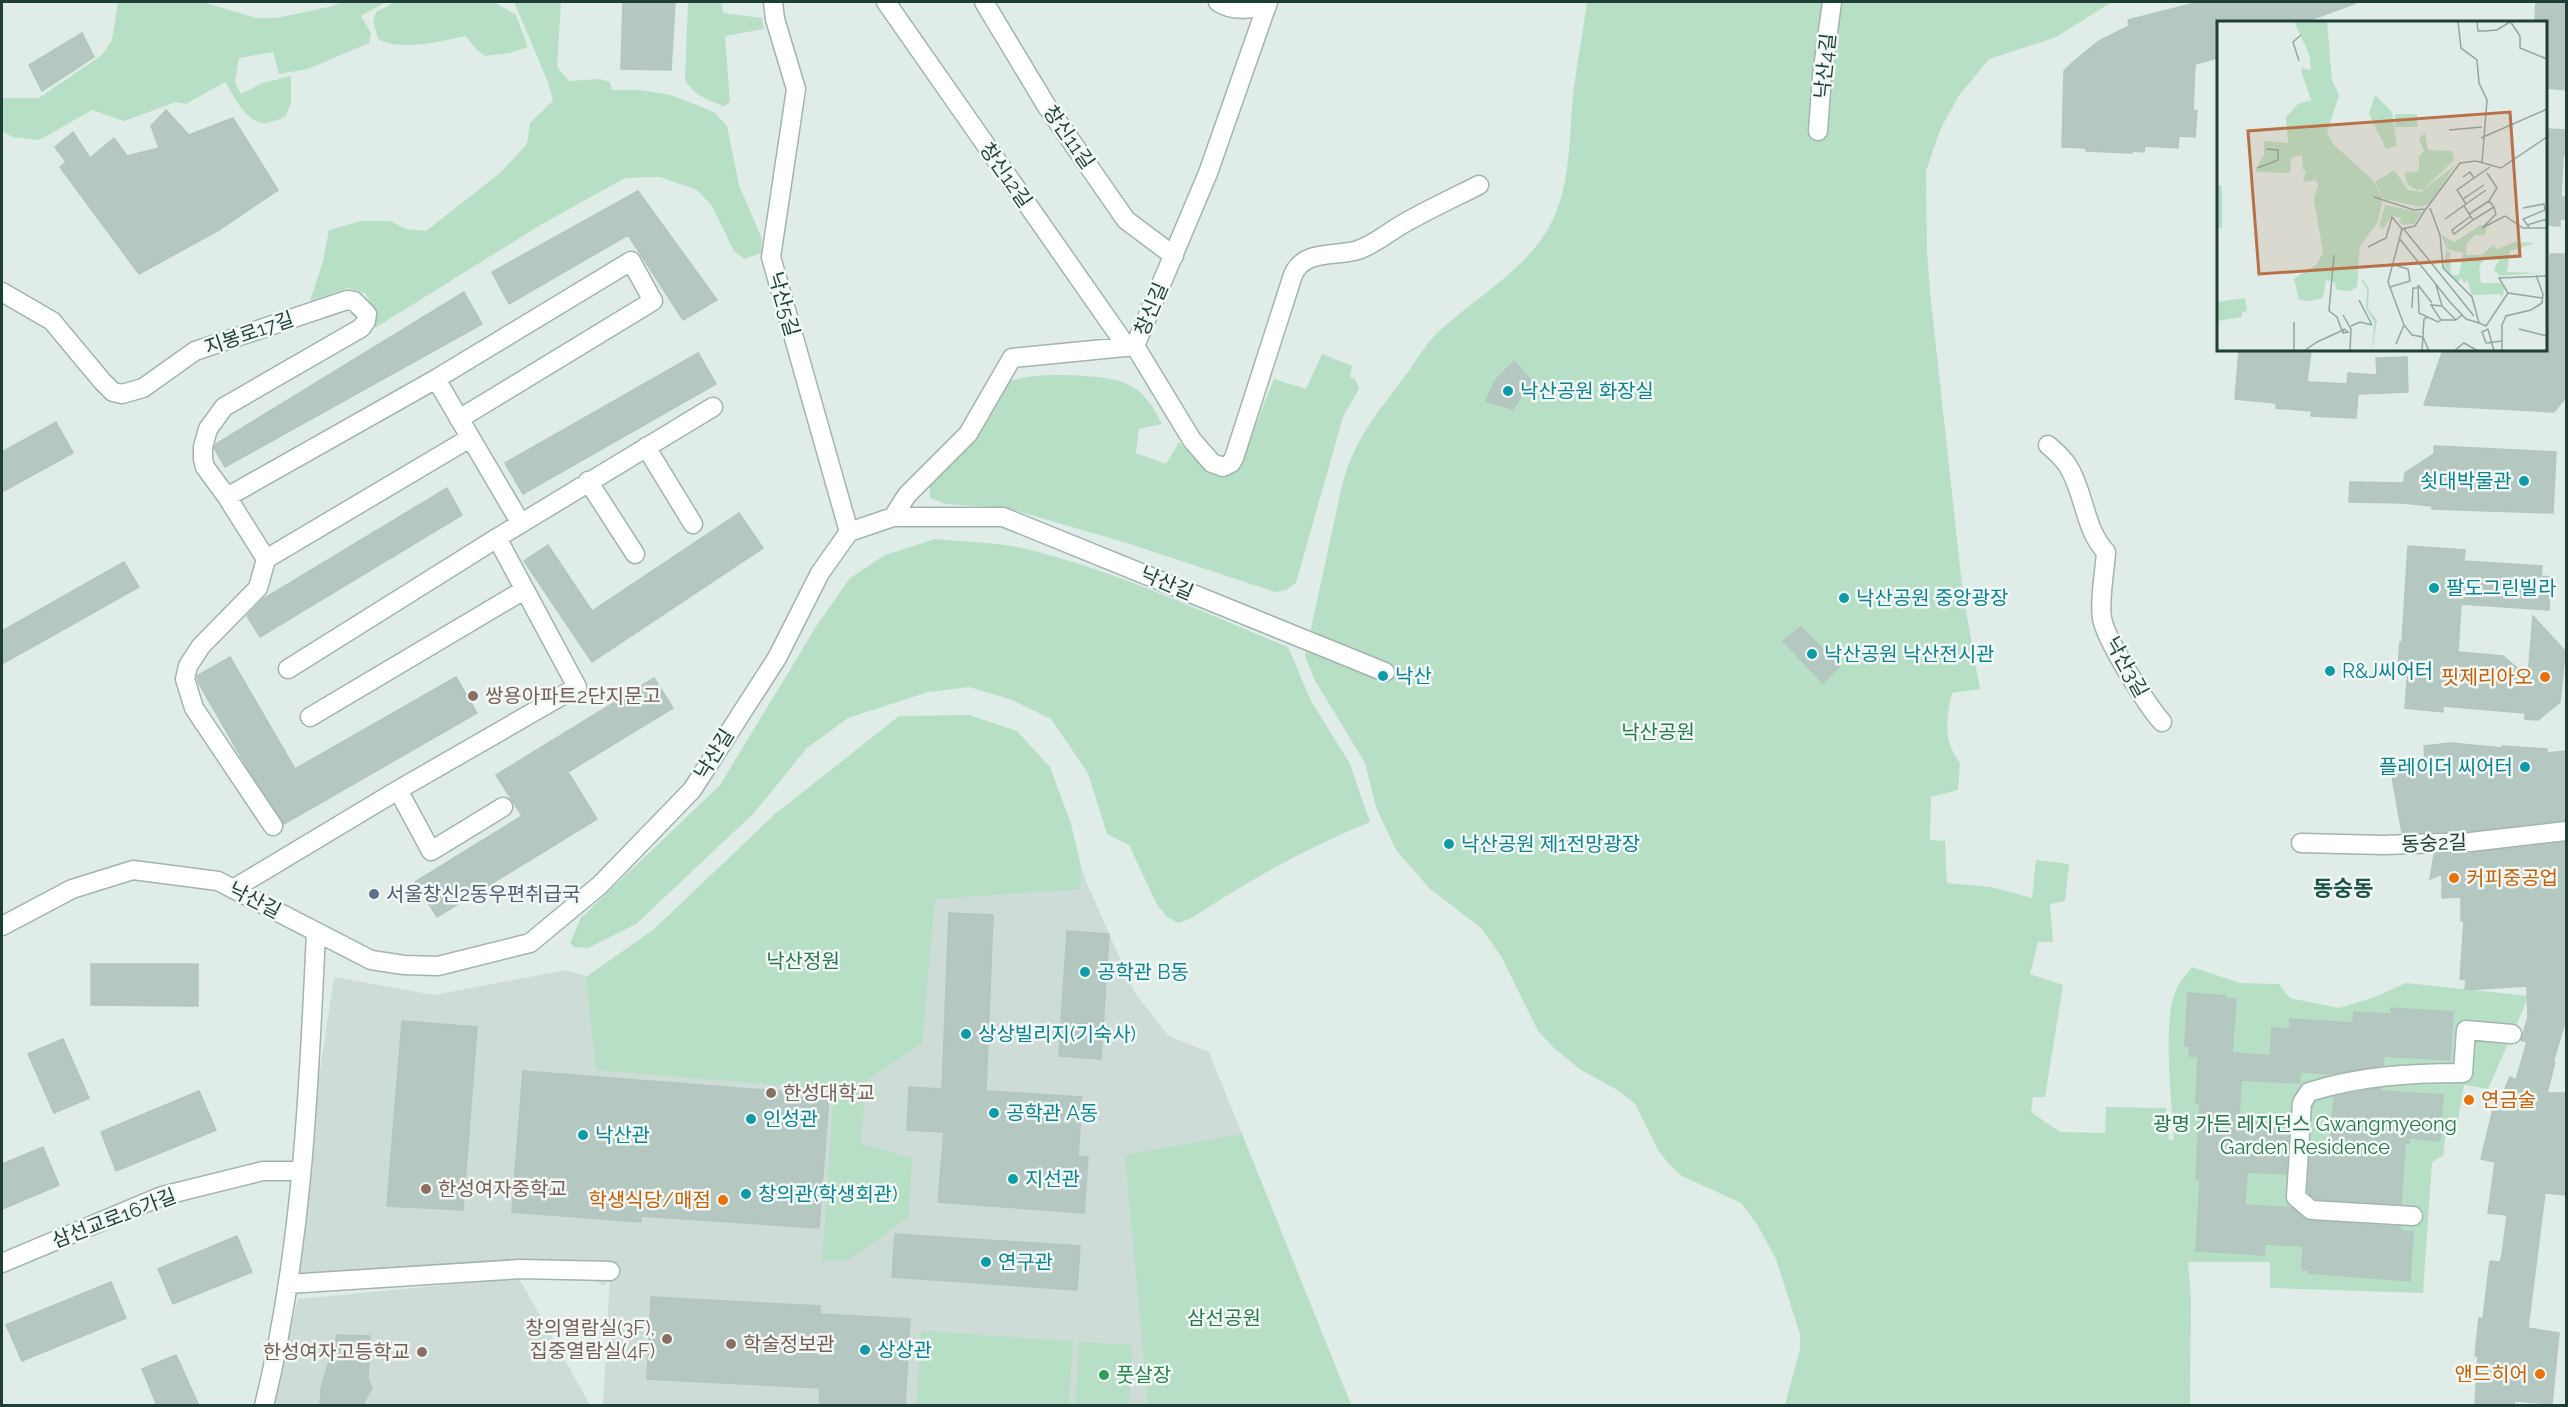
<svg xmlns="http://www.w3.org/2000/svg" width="2568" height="1407" viewBox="0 0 2568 1407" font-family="Raleway,'Noto Sans KR',sans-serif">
<rect width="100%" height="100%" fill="#e0ece8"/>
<path fill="#cedcd7" d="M1045 772 1086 881 1135 993 1169 1036 1209 1052 1351 1405H603L610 1274 605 1285H603L577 1271 288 1284 334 977 434 995 566 970 593 978Z
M519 1278 590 1405 271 1406 298 1299Z"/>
<path fill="#b7dfc5" d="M118 2H202L257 18H277L333 6 341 2H386L361 16 371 33 369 43 308 69 279 74 273 52 239 58 235 83 241 94 262 83 291 76V103L285 117C279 119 272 122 266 123 245 124 235 96 225 82L186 104 176 102 124 121 92 110 39 140 13 137 2 131V98H39L102 55 112 40Z
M395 2H494L516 15 528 47 509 53 485 56 476 49 466 36C442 41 400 52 378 39L373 21 376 12Z
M514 2H561L557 67 569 81 600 79 610 82 612 90H640L671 95 714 112 727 126 739 185 762 239 761 253 745 259 734 251 712 206 697 190 660 177 625 178 542 224 375 328 374 310 365 293 348 288 310 301 323 261 329 230 361 221H390L406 229 426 231 500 173 527 144 530 123 553 101 548 82Z
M688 2H722L723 13 762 18 764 29 725 36 730 102 724 106C708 100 693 95 685 79Z
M1587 2H2112L2056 37 1989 59 1958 97 1940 130 1926 171 1927 250 1930 291 1963 595 1980 689 1952 693C1946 720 1943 740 1960 763L1958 790 1931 797 1930 840 1945 841 1947 883 1991 887 2032 898 2036 860 2069 864 2065 901 2050 904 2053 942H2038L2030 974 2063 985 2045 1097H2033L2031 1112 2060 1132 2105 1133 2106 1107 2166 1108 2169 1140H2174C2172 1105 2161 1014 2178 986 2181 979 2188 973 2192 967L2240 983 2279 984 2290 998 2339 1008 2375 997 2406 983 2529 996 2488 1089 2464 1085 2457 1126 2446 1133 2443 1156 2432 1162 2423 1293 2270 1288V1262H2188L2191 1297 2190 1405H1785L1800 1349V1334L1776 1259 1757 1224 1741 1203 1682 1176 1668 1163 1658 1150 1635 1104 1619 1091 1581 1070 1556 1050 1538 1031 1501 956 1481 928 1429 888 1396 850 1376 807 1365 763 1314 679 1305 656 1341 490C1352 441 1379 411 1408 372 1417 359 1427 343 1438 332 1474 299 1518 275 1545 234 1573 191 1568 136 1574 87 1578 59 1583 30 1587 2Z
M1322 354 1352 366 1350 377 1355 379 1359 389 1343 417 1296 583 1286 590 1275 592 1127 543 1007 508 946 504 930 498V479C947 467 966 453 977 435 985 422 992 397 1002 386 1017 370 1101 374 1122 382 1143 389 1153 406 1162 424L1139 429 1136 453 1166 464 1179 442 1205 469 1225 478 1239 467 1274 379 1306 389Z
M935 539C963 542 994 542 1022 548 1115 570 1200 611 1288 647L1311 701 1349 762 1370 822C1305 849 1249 880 1190 919L1178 923 1167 917 1157 905 1129 845 1107 834 1088 773 1051 719 1012 700 969 687 928 692 848 718 807 748 753 814 636 924 588 948 574 947 570 943 581 918 720 785 817 625 850 578 885 555Z
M969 715 1017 731 1050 767 1071 824 1081 866V889L935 899 922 1043 866 1081 861 1144 912 1158 909 1217 847 1261H822L834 1090 596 1070 586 977 653 930 775 814 899 716Z
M1242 1134 1351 1405H1148L1125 1155Z
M921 1331 1073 1341 1069 1405H916Z
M1079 1342 1132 1345 1129 1405H1075Z"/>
<path fill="#b5c7c1" stroke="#b2c6bf" stroke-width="1.5" d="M623 2H675L671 70 621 69Z
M2199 2H2356V3L2305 22H2218V58L2195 64 2193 110 2197 111 2195 137 2179 136 2178 148 2145 146 2144 152 2132 151V153L2086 151V148L2062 147 2064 71 2073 62 2099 41 2129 26 2128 20Z
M2536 2 2566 3V90L2546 88V22H2535Z
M82 33 94 57 42 91 29 65Z
M166 110 189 135 233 118 278 190 219 230 139 274 60 167 66 162 55 147 73 132 90 158 114 138 127 156 159 148 151 126Z
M2546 129 2566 130V155H2563L2561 197H2566V219H2560V226L2546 225Z
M638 191 717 300 683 320 628 235 509 304 492 272Z
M2550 254H2566V397L2554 412 2424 405 2443 350H2548Z
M464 292 482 324 225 467 214 448 216 444Z
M2239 350H2311L2307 381 2310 382 2347 384 2348 373 2377 375 2376 358 2407 357 2408 392 2358 394 2356 418 2311 416 2312 411 2276 408V403L2235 399Z
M698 353 716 384 523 494 505 463Z
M1514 361 1531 381 1513 409 1486 401 1495 381Z
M56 422 73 453 2 492V452Z
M2434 446 2556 452 2553 513 2432 509V506L2403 503 2349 502 2350 482 2404 483 2405 473 2434 454Z
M447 488 462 515 260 637 247 616 263 599Z
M739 513 763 548 592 662 524 561 548 545 592 611Z
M2408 546 2465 550 2464 561 2542 566 2541 576 2551 577 2549 610 2461 604 2458 652 2503 656 2528 677 2533 616 2565 651 2560 702 2538 720 2525 719V713L2443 706V712L2405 708 2408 669 2398 668 2400 642H2402Z
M124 562 139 587 2 664V631Z
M1801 627 1840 666 1823 683 1783 641Z
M230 657 295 769 456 677 477 713 284 824 248 769 198 682 197 676Z
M654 678 673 708 568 772 597 819 437 917 415 882 522 816 496 775Z
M2451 743 2502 748V746L2547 749V753L2566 751V820L2469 831 2402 833 2390 765 2425 760 2424 746Z
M2566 842V1019L2553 1062H2555L2547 1093H2566V1195L2545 1193 2528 1328 2559 1333 2552 1404 2515 1401 2514 1406 2475 1403 2478 1356H2475L2479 1318 2483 1319 2490 1261 2500 1262 2502 1255 2507 1215 2488 1213 2495 1162 2481 1159 2493 1109 2496 1110 2510 1077 2516 1080 2527 1042 2521 1040 2528 1017 2527 986 2465 990 2466 980 2460 979 2464 921H2461V897L2442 898V874L2430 879 2434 855 2471 853Z
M949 913 993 915 986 1091 1082 1097 1078 1156 1088 1157 1084 1213 938 1202 944 1132 907 1130 909 1087 942 1089Z
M1067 931 1109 934 1101 1059 1059 1056Z
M91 964H198V1006L91 1005Z
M2188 993 2226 996V999H2236L2232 1053 2270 1056 2272 1028 2290 1029V1019L2353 1023 2354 1012 2391 1014V1008L2453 1012 2450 1060 2384 1056 2383 1065 2331 1074 2300 1072V1083L2241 1080 2239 1120 2289 1124 2286 1174 2247 1172 2245 1205 2292 1208 2310 1221 2400 1227V1231L2413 1232 2410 1281 2309 1273V1270H2302L2303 1246 2265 1244 2264 1255 2196 1251 2200 1180H2196L2200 1103H2196L2198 1056H2189L2190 1046H2185Z
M402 1021 477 1027 463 1210 387 1206Z
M63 1039 89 1098 54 1113 28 1054Z
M523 1071 829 1095 819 1228 641 1216V1222L512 1212Z
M2381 1088V1091L2443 1095 2440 1141 2409 1138V1143H2405L2401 1204 2315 1199 2308 1192 2310 1154 2330 1155 2334 1097Z
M199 1091 216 1130 116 1171 101 1132Z
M43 1147 59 1185 2 1209V1164Z
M895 1234 1080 1246 1077 1290 892 1277Z
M237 1236 252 1272 173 1304 158 1269Z
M111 1282 126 1318 22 1361 6 1325Z
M651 1297 820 1306V1314L910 1319 905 1406H819L820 1388 647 1379Z
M337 1335 370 1336 368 1379 372 1388 365 1400V1406H320L321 1388Z
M176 1355 199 1406H157L142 1369Z"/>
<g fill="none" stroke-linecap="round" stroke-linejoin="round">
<defs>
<path id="pedestrian" d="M2048 445C2055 451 2063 458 2068 466 2085 493 2084 529 2106 552 2105 571 2099 599 2102 618 2105 639 2147 705 2162 722
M2301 843 2384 845 2470 842 2566 831"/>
<path id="minor" d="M773 2 775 19 796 89 771 257 849 532
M886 2 1127 347
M984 2 1046 105 1126 220 1174 256
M1218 2C1233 12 1250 9 1267 6
M1818 131 1822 76 1832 2
M2 292 52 321 102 381 113 392 122 394 143 388 195 351 347 300 354 301 367 314 366 321 361 328 224 407 208 429 203 447V459L205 467 227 497 436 379 520 522
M1135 346 1192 440 1212 463 1223 467 1231 463 1234 458 1293 275C1304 249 1335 257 1358 250 1375 244 1386 234 1401 225 1427 210 1453 198 1479 185
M436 379 631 261 653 301 459 419
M646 447 693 524
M588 481 635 554
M227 497 266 559 470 438
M893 517 907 495 968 434 1012 358 1135 346 1208 173 1268 2
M266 559 258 588 201 646 188 666 185 679 194 708 273 826
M288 669 497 538
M310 717 524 590
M398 790 577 687 497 538 713 407
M233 889 398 790 431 851 503 807
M2 926 72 889 133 870 218 881 371 960 404 965 438 966 530 943 600 885 692 790 777 658 820 573 849 532 893 517H1003L1385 672
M2413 1216 2311 1210 2296 1197 2302 1103 2309 1092C2360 1076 2409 1073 2463 1073L2466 1030 2512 1034
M2 1263 162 1196 263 1171H300
M288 1284 520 1269 610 1271
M264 1406C302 1251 309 1090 316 932"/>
</defs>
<use href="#pedestrian" stroke="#a2b4b0" stroke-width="21"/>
<use href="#minor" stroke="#a2b4b0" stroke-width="21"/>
<use href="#pedestrian" stroke="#fff" stroke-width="18"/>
<use href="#minor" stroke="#fff" stroke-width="18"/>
</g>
<g fill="#0f9aa8" stroke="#f1f8f5" stroke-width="2">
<circle cx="1508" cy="391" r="6"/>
<circle cx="2524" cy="481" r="6"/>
<circle cx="2434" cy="588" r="6"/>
<circle cx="1844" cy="598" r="6"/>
<circle cx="1812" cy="654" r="6"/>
<circle cx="2330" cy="671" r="6"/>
<circle cx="1383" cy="676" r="6"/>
<circle cx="2525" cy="767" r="6"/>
<circle cx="1449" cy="844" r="6"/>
<circle cx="1085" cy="972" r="6"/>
<circle cx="966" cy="1034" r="6"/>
<circle cx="994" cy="1113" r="6"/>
<circle cx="751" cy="1119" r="6"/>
<circle cx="583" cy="1135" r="6"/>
<circle cx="1013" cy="1179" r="6"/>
<circle cx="746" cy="1194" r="6"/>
<circle cx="986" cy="1262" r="6"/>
<circle cx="865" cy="1350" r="6"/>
</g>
<g fill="#e8710a" stroke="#f1f8f5" stroke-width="2">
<circle cx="2545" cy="677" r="6"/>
<circle cx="2454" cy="878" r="6"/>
<circle cx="2469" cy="1100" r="6"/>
<circle cx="723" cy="1200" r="6"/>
<circle cx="2540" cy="1374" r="6"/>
</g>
<g fill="#8d6e63" stroke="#f1f8f5" stroke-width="2">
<circle cx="473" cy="696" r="6"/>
<circle cx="771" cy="1093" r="6"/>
<circle cx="426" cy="1189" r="6"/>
<circle cx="667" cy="1339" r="6"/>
<circle cx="731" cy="1344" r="6"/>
<circle cx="422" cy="1352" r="6"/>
</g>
<circle fill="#5c6f8a" stroke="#f1f8f5" stroke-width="2" cx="374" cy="894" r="6"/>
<circle fill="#2e9e5b" stroke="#f1f8f5" stroke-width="2" cx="1104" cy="1375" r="6"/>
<g text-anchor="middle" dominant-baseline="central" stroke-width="5" stroke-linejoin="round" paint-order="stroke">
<g font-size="20" fill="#1f3e38" stroke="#f1f8f5">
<text transform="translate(1825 66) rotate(-84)">낙산4길</text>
<text transform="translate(1069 137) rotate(55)">창신11길</text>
<text transform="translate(1006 175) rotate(55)">창신12길</text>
<text transform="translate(784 304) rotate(74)">낙산5길</text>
<text transform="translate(1151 309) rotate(-67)">창신길</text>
<text transform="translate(249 333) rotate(-19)">지봉로17길</text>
<text transform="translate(1167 583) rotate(23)">낙산길</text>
<text transform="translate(2127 667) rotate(61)">낙산3길</text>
<text transform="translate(714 754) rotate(-58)">낙산길</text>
<text transform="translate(2434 843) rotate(-2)">동숭2길</text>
<text transform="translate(255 900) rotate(27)">낙산길</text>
<text transform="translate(114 1218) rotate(-21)">삼선교로16가길</text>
</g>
<g font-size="20" fill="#0d838f" stroke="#f1f8f5" text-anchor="start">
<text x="1520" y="391">낙산공원 화장실</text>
<text x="2512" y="481" text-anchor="end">쇳대박물관</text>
<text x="2446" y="588">팔도그린빌라</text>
<text x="1856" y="598">낙산공원 중앙광장</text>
<text x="1824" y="654">낙산공원 낙산전시관</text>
<text x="2342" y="671">R&amp;J씨어터</text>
<text x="1395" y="676">낙산</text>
<text x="2513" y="767" text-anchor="end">플레이더 씨어터</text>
<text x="1461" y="844">낙산공원 제1전망광장</text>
<text x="1097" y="972">공학관 B동</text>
<text x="978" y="1034">상상빌리지(기숙사)</text>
<text x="1006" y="1113">공학관 A동</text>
<text x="763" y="1119">인성관</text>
<text x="595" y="1135">낙산관</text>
<text x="1025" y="1179">지선관</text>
<text x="758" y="1194">창의관(학생회관)</text>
<text x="998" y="1262">연구관</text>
<text x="877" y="1350">상상관</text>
</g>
<g font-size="20" fill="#c56008" stroke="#f1f8f5" text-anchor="end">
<text x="2533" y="677">핏제리아오</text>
<text x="2466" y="878" text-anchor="start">커피중공업</text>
<text x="2481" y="1100" text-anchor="start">연금술</text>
<text x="711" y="1200">학생식당/매점</text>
<text x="2528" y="1374">앤드히어</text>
</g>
<g font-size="20" fill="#785e54" stroke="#f1f8f5" text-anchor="start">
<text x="485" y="696">쌍용아파트2단지문고</text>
<text x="783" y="1093">한성대학교</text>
<text x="438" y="1189">한성여자중학교</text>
<text x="655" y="1328" text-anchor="end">창의열람실(3F),<tspan x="655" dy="23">집중열람실(4F)</tspan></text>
<text x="743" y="1344">학술정보관</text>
<text x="410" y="1352" text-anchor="end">한성여자고등학교</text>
</g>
<g font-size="20" fill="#27774d" stroke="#f1f8f5">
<text x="1658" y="732">낙산공원</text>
<text x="803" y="961">낙산정원</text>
<text x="2305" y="1124">광명 가든 레지던스 Gwangmyeong<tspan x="2305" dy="23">Garden Residence</tspan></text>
<text x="1224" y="1318">삼선공원</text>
</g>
<g font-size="20" fill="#4e5e75" stroke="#f1f8f5" text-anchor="start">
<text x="386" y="894">서울창신2동우편취급국</text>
</g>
<g font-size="20" fill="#27864d" stroke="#f1f8f5" text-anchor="start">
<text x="1116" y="1375">풋살장</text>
</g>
<g font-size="22" font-weight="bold" fill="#1a5148" stroke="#f1f8f5">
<text x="2343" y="888">동숭동</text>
</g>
</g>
<g transform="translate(2217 21)">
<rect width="330" height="330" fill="#e0ece8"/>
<path d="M77 0H110L115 59 122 74 110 112 117 124 155 158 166 177 161 201 143 225 140 266 133 270 120 269 117 261 109 259 106 277 92 280 82 279 77 258 100 243 106 231 97 179 101 163 98 159 86 161 89 150 86 149 85 134 74 137 73 152 38 151 47 133V120L71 122 69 96 81 83 94 79 85 53V47L94 49 92 33ZM158 74 175 91 180 125 169 128 152 93ZM178 93H200V106H178ZM208 112 211 129 235 130 237 139 207 168 200 169 191 164 187 152 202 150V135L207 130 202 117ZM239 143 213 182 204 186 167 178 158 161 177 149 191 169 204 171ZM0 163 5 165V207H0ZM168 184 197 190 205 191 197 203 186 204 182 200 184 197 175 195 166 208 162 205ZM263 204 270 206 268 214H258L250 222 249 234H265L276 224 280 228 298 221 318 222 293 230 290 251 321 252 283 255 277 249 283 236 277 235 267 238 262 247 264 262H283L288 266 285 277 283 273 255 274 250 259 247 263 244 256 241 262 227 247 229 229 233 232 234 254H242L246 232 230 228 224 214 238 221ZM144 259H146L152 267 151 288 160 299 155 330 157 301 149 287 150 268ZM28 277 30 290 25 291V296L0 300V281Z" fill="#b7dfc5"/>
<path fill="none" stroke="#93a6a2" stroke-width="1.5" d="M241 0 244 27 260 39 262 62 270 79 265 142M260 0 261 10H267L280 9 293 1M293 0 303 15V27L330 38M82 40 76 21 84 14M232 109 265 106M264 117 330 88M40 147 61 139V129L49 128M270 152 280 167 272 180M246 156 253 151 257 157 273 146M157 176 197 189 209 188 243 142 259 140 284 147 330 116M246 178 267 164M249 183 269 169M247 185 256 199 277 186 279 193 265 207 288 195 306 207H330M213 187 223 214 226 247 255 276 262 302 269 305M306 187 327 183 328 189 306 198 312 206M208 189 198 205 185 208 171 261 187 304 195 314 206 316 212 330M252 193 272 180 277 186M254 195 235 209 237 213 256 199M228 198 249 183 240 169 257 157M310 204 330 198M186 207 257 295M182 217 233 281 249 298 262 302M151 226 169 217 175 196 185 208M201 264 202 292 221 301 224 299 214 284 225 285 219 264M201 264 215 282M173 266 193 260 191 248 174 243M291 272 325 277M142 279 155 304M225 285 239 299M195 287 196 267H200M126 294 134 308 133 330M224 299H239L245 294M77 301V330M134 305 143 301 155 304M269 305 291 272 282 257 330 255M271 308 265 311 269 322 285 320M271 308 277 330M302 308 330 315M179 323 187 304M87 330 100 321 122 311 126 309 127 308 131 311 126 312V310H125L124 307 120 296 112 290 117 234M205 330 207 298 211 296M237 330 247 322 261 330M285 330V304L289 295 314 289 325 282 326 273 319 254"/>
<path fill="#b97148" fill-opacity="0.15" stroke="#b97148" stroke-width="3" d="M293 91 303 235 42 253 31 110Z"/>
<rect width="330" height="330" fill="none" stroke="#1f3e38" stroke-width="3"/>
</g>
<rect width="2568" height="1407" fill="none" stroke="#1f3e38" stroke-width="6"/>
</svg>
